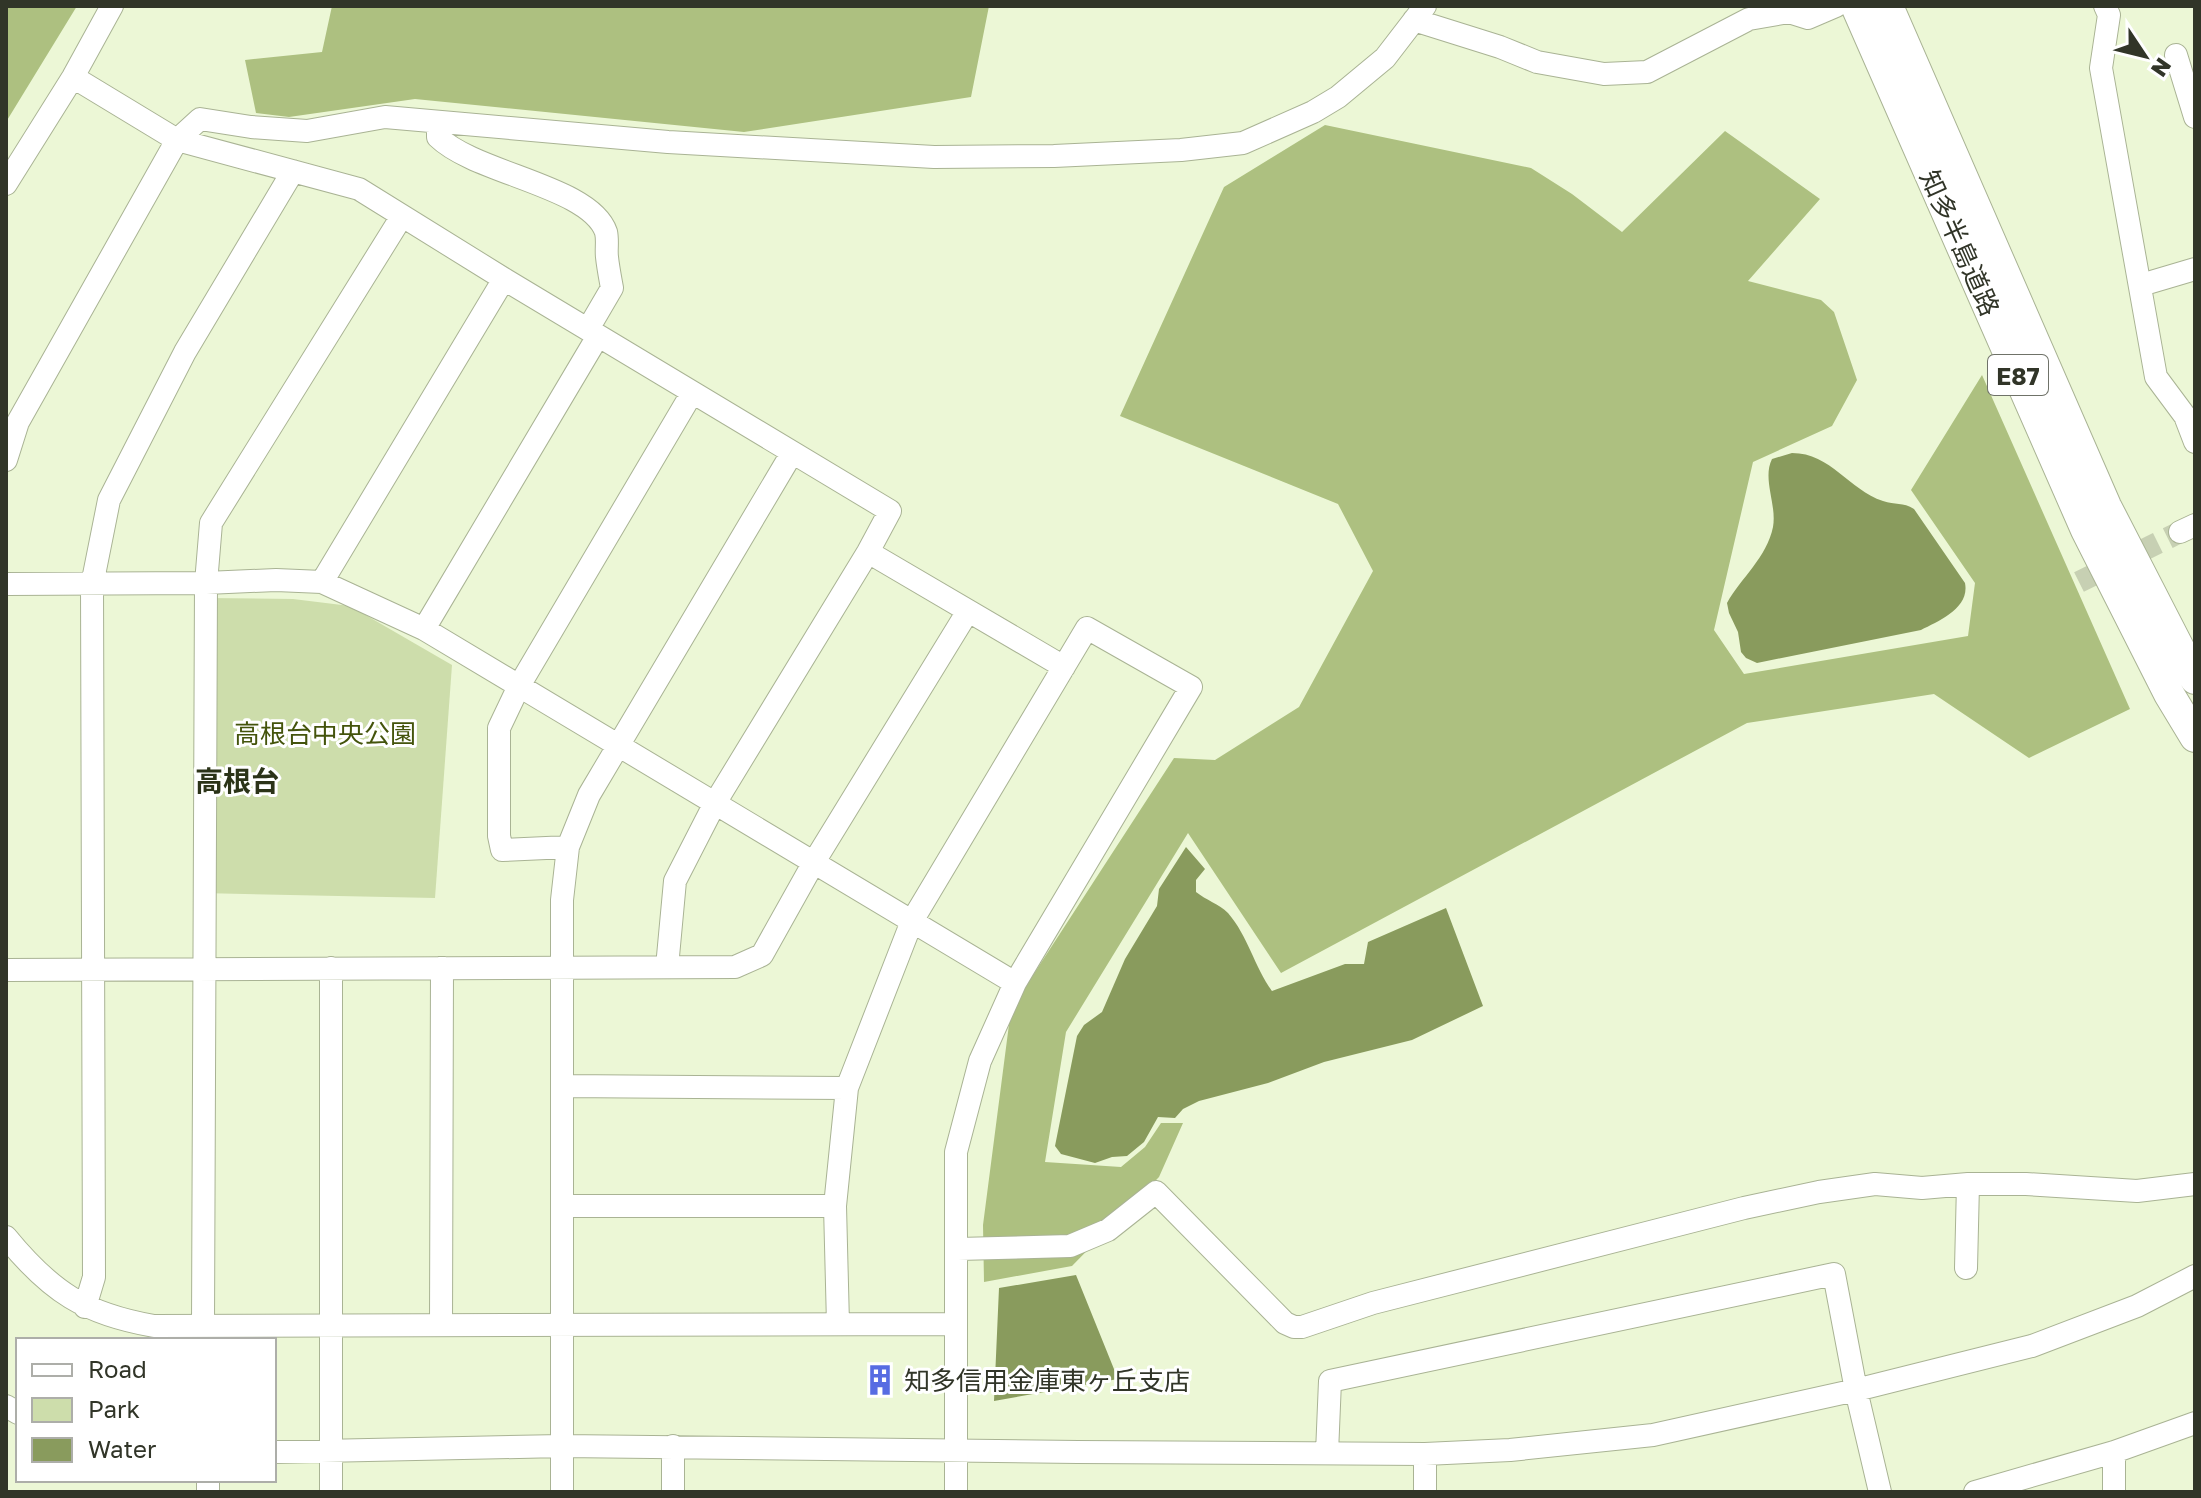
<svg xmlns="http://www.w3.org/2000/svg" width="2201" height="1498" viewBox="0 0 2201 1498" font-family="'Golos Text','Noto Sans JP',sans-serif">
<rect width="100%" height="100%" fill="#ecf7d6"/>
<path fill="#cdddab" d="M205 598 293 599 350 606 452 665 435 898 200 893Z"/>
<path fill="#adc080" d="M6 6H77L6 122Z
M332 6H989L971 97 744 132 415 99 289 117 256 113 245 60 322 52Z
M1325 125 1531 168 1572 194 1622 232 1725 131 1820 199 1748 281 1821 300 1834 312 1857 380 1832 426 1753 462 1714 630 1744 674 1968 636 1975 583 1911 490 1982 375 2130 709 2029 758 1934 694 1747 723 1281 973 1188 833 1066 1032 1045 1162 1121 1167 1145 1147 1161 1123H1183L1159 1177 1072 1266 984 1282 983 1225 1011 1009 1174 758 1215 760 1299 707 1373 571 1338 504 1120 416 1224 187Z"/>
<path fill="#899b5d" d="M1792 453C1831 453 1849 490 1883 501 1895 505 1903 502 1914 509L1965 583C1970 608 1939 621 1921 630L1757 663 1746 658 1741 652 1738 632 1729 613 1727 603C1741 578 1767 557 1773 527 1777 504 1762 479 1772 459Z
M1186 847 1205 869 1196 880V892C1206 900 1219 904 1228 913 1248 936 1254 966 1272 991L1345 964H1364L1368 942 1446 908 1483 1006 1412 1040 1324 1062 1268 1083 1199 1101 1183 1109 1175 1118 1158 1117 1144 1142 1127 1156 1112 1157 1095 1163 1061 1154 1055 1146 1077 1036 1084 1025 1102 1012 1125 959 1157 906 1159 889Z
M1076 1275 1118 1379 994 1401 999 1288Z"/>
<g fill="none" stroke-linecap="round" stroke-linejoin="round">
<path stroke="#c7d0b3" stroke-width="22" stroke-dasharray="22 11" stroke-linecap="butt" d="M2079 582 2180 532"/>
<defs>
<path id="minor" d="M2105 6 2109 15 2101 68 2156 377 2185 416 2195 442
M1414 20 1500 47 1537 62 1604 74 1647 72 1749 19 1789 12 1808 18 1836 6
M2176 55 2195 117
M73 77 177 140 359 189 504 279 890 511 868 552 715 803 675 881 667 967
M438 123V137C476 174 590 186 606 232 608 240 606 250 607 257 608 267 610 277 612 288L588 329
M6 184 73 77 112 6
M2141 285 2195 269
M6 460 18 422 177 140 200 119 251 127 307 131 385 117 668 142 934 157 1054 156 1181 150 1243 143 1313 112 1338 97 1385 58 1425 6
M2180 532 2195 525
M868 552 1064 667
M322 582 504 279
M6 584 206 583 276 580 322 582 424 629 1015 983
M424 629 598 336
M568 847 502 850 499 836V728L519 686 692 393
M6 970 735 967 762 955 814 862 968 611
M562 1086 847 1088
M562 1206H835
M6 1237C51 1292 85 1314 154 1326L956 1324
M958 1249 1070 1246 1108 1230 1156 1192 1285 1323 1294 1327H1302L1373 1303 1744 1208 1819 1192 1875 1184 1922 1188 1968 1184H2026L2137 1191 2195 1184
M1966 1268 1968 1184
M85 1307 94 1277 92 585 109 500 185 352 293 171
M838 1324 835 1206 847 1088 912 921 1087 628 1191 687 1015 983 980 1061 956 1152V1492
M203 1325 206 583 211 523 402 216
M441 1325 442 968
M6 1406 18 1413
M673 1446V1492
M274 1452 562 1446 1078 1452 1425 1454 1510 1450 1653 1435 1856 1390 2032 1346 2137 1306 2195 1276
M1327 1453 1330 1381 1834 1274 1856 1390 1880 1492
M208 1492V1480
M331 1492V968
M562 1492V900L568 847 589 795 792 453
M1425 1492V1454
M1975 1492 2114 1452 2195 1423
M2114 1492V1452"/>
<path id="highway" d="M1856 6 2086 530 2169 694 2195 737
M1888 6 2106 506 2195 679"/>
</defs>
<use href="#minor" stroke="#a9b394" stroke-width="24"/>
<use href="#highway" stroke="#a9b394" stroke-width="32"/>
<use href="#minor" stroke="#fff" stroke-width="22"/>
<use href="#highway" stroke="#fff" stroke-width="30"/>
</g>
<defs>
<symbol id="building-bare" viewBox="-9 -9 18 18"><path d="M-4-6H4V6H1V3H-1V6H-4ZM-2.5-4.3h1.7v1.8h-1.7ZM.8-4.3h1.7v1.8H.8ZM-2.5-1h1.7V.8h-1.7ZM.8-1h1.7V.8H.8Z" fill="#576ce2" stroke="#fff" stroke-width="2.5" paint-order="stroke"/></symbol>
</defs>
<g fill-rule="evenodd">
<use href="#building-bare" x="858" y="1358" width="44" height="44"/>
</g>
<g text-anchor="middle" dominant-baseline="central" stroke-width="6" stroke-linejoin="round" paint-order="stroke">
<rect fill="#fff" stroke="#6f7268" stroke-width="2" x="1988" y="355" width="60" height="40" rx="6"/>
<g font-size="24" font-weight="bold" fill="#313528">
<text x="2018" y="375">E87</text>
</g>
<g font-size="26" fill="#313528" stroke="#fff">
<text transform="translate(1960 243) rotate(66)">知多半島道路</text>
</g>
<g font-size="26" fill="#44540c" stroke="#fff">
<text x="325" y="733">高根台中央公園</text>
</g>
<g font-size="26" fill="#313528" stroke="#fff" text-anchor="start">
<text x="904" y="1380">知多信用金庫東ヶ丘支店</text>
</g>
<g font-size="28" font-weight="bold" fill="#2b3318" stroke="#fff">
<text x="237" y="780">高根台</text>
</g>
</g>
<rect width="2201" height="1498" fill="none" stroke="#313528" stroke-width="16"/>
<rect x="16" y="1338" width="260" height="144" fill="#ffffff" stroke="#adaea9" stroke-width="2"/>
<rect x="32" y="1364" width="40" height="12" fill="#ffffff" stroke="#adaea9" stroke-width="2"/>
<text x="88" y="1378" font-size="24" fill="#313528">Road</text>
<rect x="32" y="1398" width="40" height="24" fill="#cdddab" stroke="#adaea9" stroke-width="2"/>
<text x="88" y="1418" font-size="24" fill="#313528">Park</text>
<rect x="32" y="1438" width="40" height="24" fill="#899b5d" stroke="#adaea9" stroke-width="2"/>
<text x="88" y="1458" font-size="24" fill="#313528">Water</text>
<g transform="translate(2145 56) rotate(125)" stroke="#ffffff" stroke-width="6" paint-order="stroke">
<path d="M0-6L14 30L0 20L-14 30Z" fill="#313528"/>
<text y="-12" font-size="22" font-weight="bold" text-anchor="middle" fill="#313528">N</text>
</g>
</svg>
